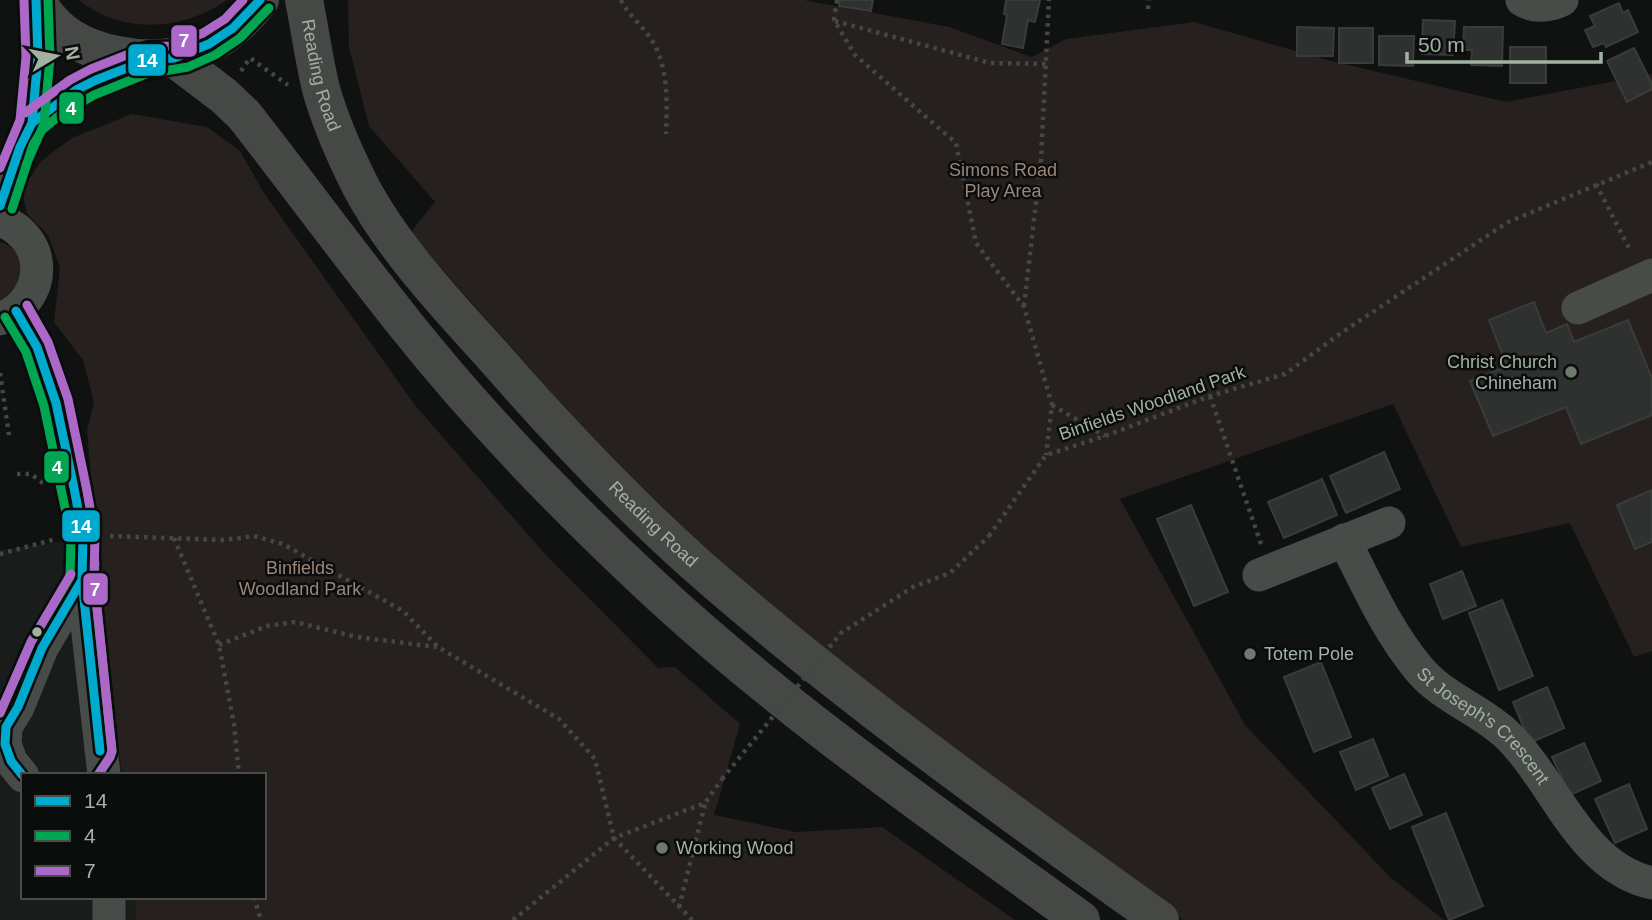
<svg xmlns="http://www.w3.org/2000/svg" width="1652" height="920" viewBox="0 0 1652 920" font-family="Helvetica,sans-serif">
<rect width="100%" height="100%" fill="#101111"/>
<path fill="#1a1c1b" d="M100 536 111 707 123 775H23V897H136V920H0V550Z"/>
<path fill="#26211f" d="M79 0H227C183 31 122 35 79 0Z
M348 0H804L949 27 1032 57 1066 39 1194 22 1331 61 1506 102 1652 74V651L1634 657 1570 523 1461 547 1393 404 1120 499 1245 725 1390 877 1444 920H1183L833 669 614 463 410 233 435 202 369 126 349 47Z
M132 114 207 127 240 151 262 190 414 404 544 553 658 668 675 667 740 724 714 815 796 832 882 827 1015 920H136V897H264V775H123L111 707 87 430 94 403 83 360 54 322 60 267 48 235 27 214 22 190 41 161 72 138Z
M0 242C30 250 28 291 0 300Z"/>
<path fill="#2f3130" stroke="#393d39" stroke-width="2" d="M840 0H873L871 11 839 6Z
M1006 0H1040L1035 22 1028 20 1023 48 1002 44 1007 15 1004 14Z
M1619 3 1623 13 1628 10 1638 32 1606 47 1604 43 1593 47 1585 30 1595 26 1590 16Z
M1423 20 1455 21 1453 55 1422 54Z
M1297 27 1334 28 1333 56H1297Z
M1464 27H1503L1502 66 1471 65 1472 50H1463Z
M1339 28H1373V63H1339Z
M1379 36H1414L1413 66 1379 65Z
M1510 47H1546V83H1510Z
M1634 48 1652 84V89L1627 102 1607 61Z
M1534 302 1546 333 1567 324 1574 342 1628 320 1652 378V415L1581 444 1566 407 1493 436 1470 381 1507 366 1489 320Z
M1384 452 1400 489 1346 513 1330 476Z
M1322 479 1337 515 1284 538 1268 502Z
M1652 490V542L1635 549 1617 505Z
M1191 505 1228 592 1194 606 1157 519Z
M1462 571 1476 606 1443 619 1430 584Z
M1502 600 1533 676 1499 690 1469 613Z
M1321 662 1351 737 1314 752 1284 677Z
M1547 687 1564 728 1530 743 1513 702Z
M1373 739 1388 776 1356 790 1340 752Z
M1584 743 1601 781 1570 795 1552 757Z
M1404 774 1422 815 1390 829 1372 788Z
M1629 784 1647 829 1615 843 1595 799Z
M1446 813 1483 906 1449 920 1412 827Z"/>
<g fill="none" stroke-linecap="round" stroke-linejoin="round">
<path stroke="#444844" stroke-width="4.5" stroke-dasharray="3.5 5" stroke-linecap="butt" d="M621 0C628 15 642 25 651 39 669 66 667 103 666 134
M837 0 834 20 855 55 956 143 976 243 1024 307 1052 405 1046 455
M1148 9 1149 0
M835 21 990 63 1046 64
M241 71 250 58 288 85
M1596 184 1631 252
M1024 306 1041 159 1049 0
M0 373 9 435
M1210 396 1261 544
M1052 405 1105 436
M17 474H31L44 484
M110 536 223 540 254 536 283 544 403 611 438 647 559 719 595 759 614 838 692 920
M989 536 1046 455 1105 436 1210 396 1285 374 1341 333 1508 222 1652 162
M174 538 219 645 234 724 239 775
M0 554 56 539
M219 645 267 626 295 622 357 637 437 647
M254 897 261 920
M679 907 705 804
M513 920 614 838 705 803 722 779"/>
<g stroke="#484c48" stroke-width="33">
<path d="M1522 0C1534 8 1550 6 1562 0"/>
<path d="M32 123 76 90 150 59"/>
<path d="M0 206 20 147 32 123 38 57 36 0"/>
<path d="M0 220C50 239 48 300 0 319"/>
<path d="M1578 308 1652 275"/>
<path d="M16 311 37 347 56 403 74 488 83 536 82 580 104 775"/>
<path id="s1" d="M1344 540C1367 584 1387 631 1419 669 1442 697 1479 709 1505 733 1555 779 1579 867 1652 883"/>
<path d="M1259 575 1389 523"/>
<path d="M23 776 11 761 5 744 6 727 18 707 42 648 82 580"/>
<path d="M109 897V920"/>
</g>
<g stroke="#454845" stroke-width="38">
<path d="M36 0C55 33 81 48 117 55 176 67 223 47 260 0"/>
<path id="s2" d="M304 0C310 30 314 60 321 89 330 121 345 155 360 185 392 247 448 306 495 358 557 429 623 499 693 562 840 692 1001 806 1160 920"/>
<path d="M174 58 224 96 244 115C298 184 350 255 405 324 479 417 563 504 650 585 783 709 933 813 1081 920"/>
</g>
<path stroke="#444844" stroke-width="4.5" stroke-dasharray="3.5 5" stroke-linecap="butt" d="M722 779 841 633 913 587 950 573 989 536"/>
<defs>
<path id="bus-1" d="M32 123 76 90 96 80 150 59 174 58 209 44 233 28 260 0
M0 206 20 147 32 123 38 57 36 0
M16 311 37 347 56 403 74 488 83 536 82 580 100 751
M23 776 11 761 5 744 6 727 18 707 42 648 82 580"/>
<path id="bus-2" d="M26 165 44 124 50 58 48 0
M12 209 33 145 42 130 61 114 94 95 146 74 188 67 215 55 240 38 269 8
M95 563 94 580 112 751 110 757 98 775
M0 713 31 642 70 577 71 537 44 406 26 352 5 317"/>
<path id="bus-3" d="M25 113 70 80 91 69 147 47 171 46 203 33 225 19 243 0
M0 168 20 120 26 57 24 0
M27 305 48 342 68 399 86 486 95 535 94 579 112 751 110 757 98 775
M0 713 31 642 71 574"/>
</defs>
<use href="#bus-1" stroke="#0b0c0c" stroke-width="14"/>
<use href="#bus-2" stroke="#0b0c0c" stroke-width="14"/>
<use href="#bus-3" stroke="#0b0c0c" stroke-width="14"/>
<use href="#bus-1" stroke="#00a9ce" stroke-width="9"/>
<use href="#bus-2" stroke="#00a651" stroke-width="9"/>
<use href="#bus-3" stroke="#ac68c9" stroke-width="9"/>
</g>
<g fill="#6f7a6f" stroke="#0b0c0c" stroke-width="2.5">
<circle cx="1571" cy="372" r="7"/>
<circle cx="1250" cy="654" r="7"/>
<circle cx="662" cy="848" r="7"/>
</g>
<circle fill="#a2b2a2" stroke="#0b0c0c" stroke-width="2.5" cx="37" cy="632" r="6"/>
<g text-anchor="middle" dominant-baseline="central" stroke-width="5" stroke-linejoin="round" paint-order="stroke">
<g font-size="18" fill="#a2b2a2" stroke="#0b0c0c">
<text stroke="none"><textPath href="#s2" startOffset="77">Reading Road</textPath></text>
<text transform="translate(1152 403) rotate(-19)">Binfields Woodland Park</text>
<text stroke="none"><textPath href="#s2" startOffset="644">Reading Road</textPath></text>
<text stroke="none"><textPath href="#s1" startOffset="236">St Joseph's Crescent</textPath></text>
</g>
<g font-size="18" fill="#9c8679" stroke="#0b0c0c">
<text x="1003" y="170">Simons Road<tspan x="1003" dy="21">Play Area</tspan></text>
<text x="300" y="568">Binfields<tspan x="300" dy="21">Woodland Park</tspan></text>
</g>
<g font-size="18" fill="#a2b2a2" stroke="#0b0c0c" text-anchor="start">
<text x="1557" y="362" text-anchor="end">Christ Church<tspan x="1557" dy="21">Chineham</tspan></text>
<text x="1264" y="654">Totem Pole</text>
<text x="676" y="848">Working Wood</text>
</g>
</g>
<g stroke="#0b0c0c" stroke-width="2.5">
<rect x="170" y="24" width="28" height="34" rx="7" fill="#ac68c9"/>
<rect x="127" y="43" width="40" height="34" rx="7" fill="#00a9ce"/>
<rect x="58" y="91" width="27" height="34" rx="7" fill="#00a651"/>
<rect x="43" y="450" width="27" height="34" rx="7" fill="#00a651"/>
<rect x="61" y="509" width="40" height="34" rx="7" fill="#00a9ce"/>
<rect x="82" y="572" width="27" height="34" rx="7" fill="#ac68c9"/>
</g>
<g font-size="19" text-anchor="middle" font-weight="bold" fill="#fff">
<text x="184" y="47">7</text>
<text x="147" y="67">14</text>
<text x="71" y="115">4</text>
<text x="57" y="474">4</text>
<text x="81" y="533">14</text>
<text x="95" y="596">7</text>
</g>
<rect x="21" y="773" width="245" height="126" fill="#0b0c0c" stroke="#474e48" stroke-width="2"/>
<rect x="35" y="796" width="35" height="10" fill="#00a9ce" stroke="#474e48" stroke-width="2"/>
<text x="84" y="808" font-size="21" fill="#a2b2a2">14</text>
<rect x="35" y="831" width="35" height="10" fill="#00a651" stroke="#474e48" stroke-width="2"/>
<text x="84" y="843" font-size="21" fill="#a2b2a2">4</text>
<rect x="35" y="866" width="35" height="10" fill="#ac68c9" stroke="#474e48" stroke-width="2"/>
<text x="84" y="878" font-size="21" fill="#a2b2a2">7</text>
<g transform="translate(56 56) rotate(80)" stroke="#0b0c0c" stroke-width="5" paint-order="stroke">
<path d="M0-5L12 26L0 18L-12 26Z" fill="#a2b2a2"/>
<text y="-10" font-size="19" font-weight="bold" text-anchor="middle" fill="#a2b2a2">N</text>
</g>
<path d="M1407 52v10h194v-10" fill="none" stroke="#a2b2a2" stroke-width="3.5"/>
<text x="1418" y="52" font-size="21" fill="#a2b2a2" stroke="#0b0c0c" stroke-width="5" paint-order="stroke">50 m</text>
</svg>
